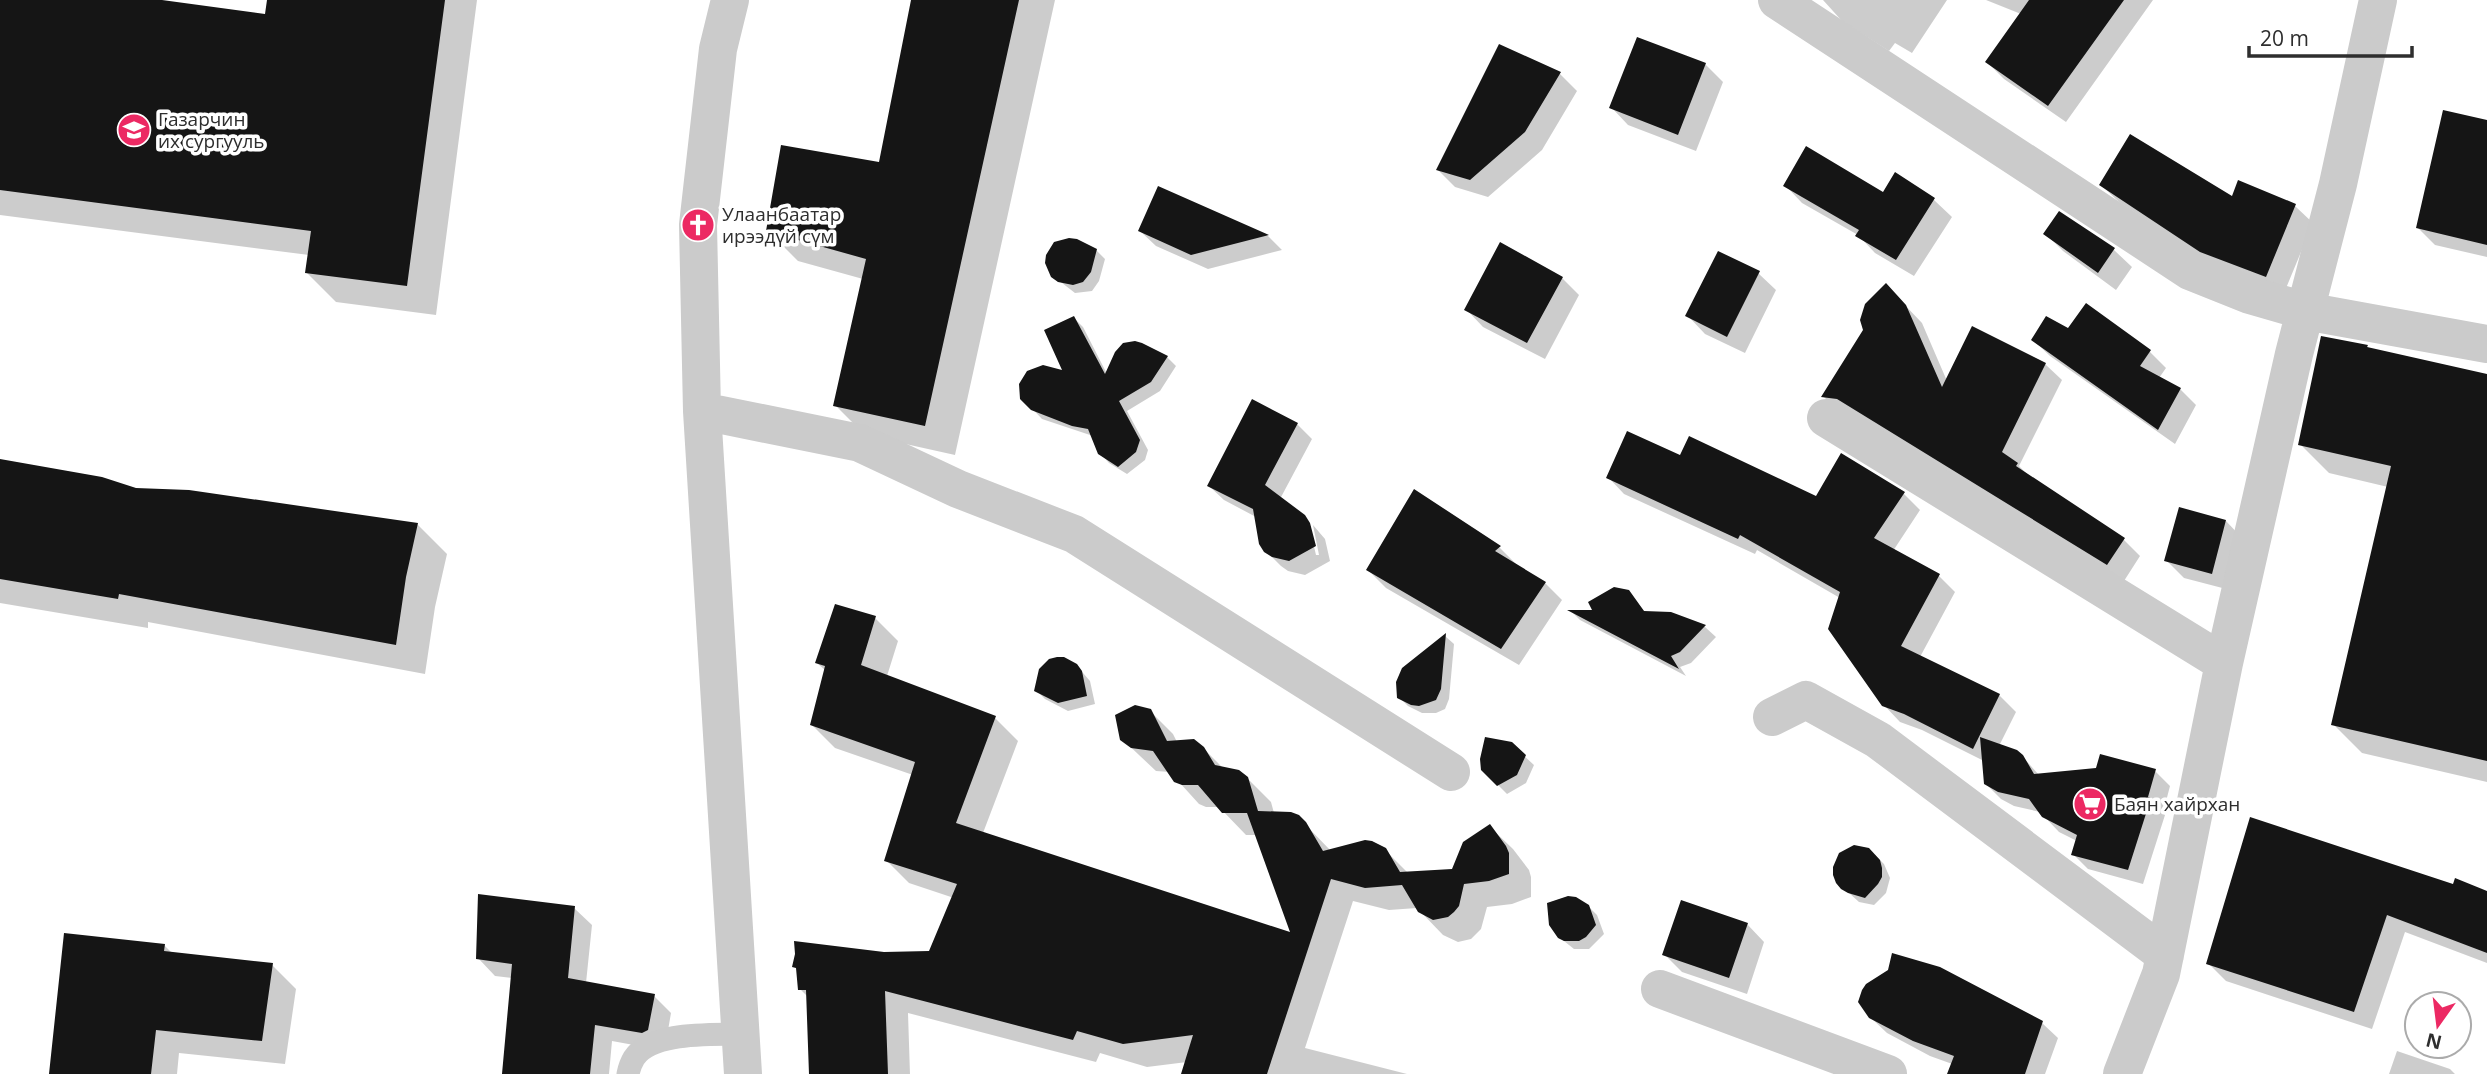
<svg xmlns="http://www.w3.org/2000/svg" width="2487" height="1074" viewBox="0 0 2487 1074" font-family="'Open Sans',sans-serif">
<rect width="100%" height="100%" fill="#fff"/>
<path fill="#0003" d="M0 0H149L267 16 269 0H477L436 315 336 302 307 273 309 255 0 215Z
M913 0H1055L955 455 865 435 835 405 863 279 798 261 768 231 880 164Z
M1823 0H1947L1912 53 1895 43 1889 51 1842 21Z
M1986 0H2153L2066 122 2004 79 1987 62 2021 14Z
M1500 46 1560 74 1577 91 1542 150 1488 197 1455 187 1438 170Z
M1705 64 1723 82 1696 151 1628 125 1611 107Z
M2487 122V257L2435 245 2418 228Z
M1896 175 1934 200 1952 217 1914 276 1875 253 1858 235 1802 203 1785 185 1884 194Z
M2239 183 2295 206 2313 223 2284 293 2220 269 2119 202 2101 185 2232 199Z
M1159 188 1268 236 1282 250 1208 269 1156 246 1140 231Z
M2060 214 2114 250 2132 267 2116 290 2063 251 2046 234Z
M1096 250 1105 259 1099 281 1092 291 1075 293 1053 276Z
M1758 273 1776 290 1745 353 1705 334 1688 316Z
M1562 278 1579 295 1545 359 1483 327 1466 309Z
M1902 302 1922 323 1947 381 2045 364 2062 380 2019 466 2031 478 2124 540 2140 556 2124 581 1840 413 1824 397Z
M2086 306 2150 352 2166 368 2159 378 2180 389 2196 405 2175 444 2050 356 2033 340 2069 330Z
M1074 318 1083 327 1107 374 1142 344 1167 357 1176 366 1160 391 1127 411 1148 450 1145 460 1127 474 1109 463 1100 453 1093 436 1042 419 1022 398 1065 373Z
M2367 346 2370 350 2487 376V782L2362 753 2333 724 2388 487 2329 473 2300 444Z
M1297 424 1312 439 1280 499 1308 521 1316 555H1319L1313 525 1325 539 1330 561 1305 575 1288 571 1281 566 1266 551 1256 517 1224 500 1209 486Z
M1841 455 1904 494 1920 510 1893 551 1939 576 1955 592 1920 657 1999 695 2016 712 1999 746 2022 756 2039 775 2155 771 2170 786 2163 813 2165 815 2143 884 2088 869 2073 854 2077 841 2059 832 2040 812 2014 806 2001 799 1985 783 1984 761 1922 730 1900 722 1883 704 1840 598 1757 550 1755 554 1624 494 1608 477 1681 458 1817 498Z
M0 461 136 490 417 524 447 554 435 607 425 674 148 622V628L0 603Z
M1414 491 1500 548 1517 565 1545 583 1562 600 1519 665 1386 588 1368 570Z
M2226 521 2243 539 2230 590 2184 578 2166 560Z
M1628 592 1646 613 1670 614 1705 627 1716 637 1691 663 1680 667 1686 676 1580 620 1572 612H1594Z
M875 618 898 641 887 676 995 718 1018 741 983 833 1293 935 1257 835H1246L1219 807H1206L1199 804 1170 772 1156 771 1122 739 1150 711 1173 734 1177 742 1203 748 1223 768 1247 778 1271 802 1274 813 1298 817 1331 851 1385 850 1408 873 1453 871 1490 827 1513 849 1529 870 1531 877V897L1512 904 1487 907 1481 929 1471 939 1458 942 1443 935 1417 908 1389 910 1353 901 1305 1048 1407 1074H1183L1187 1062 1147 1067 1100 1053 1096 1062 908 1013 910 1074H811L808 997 800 989 798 970 794 966 884 954 930 953 954 898 909 883 886 860 913 775 835 748 812 725 826 671 817 663Z
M1445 636 1454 644 1449 699 1445 709 1436 713H1422L1408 706 1399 697Z
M1076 665 1090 681 1095 704 1068 711 1045 699 1036 690Z
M1511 744 1534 765 1526 783 1507 794 1482 769Z
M1875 855 1884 864 1890 878 1886 893 1874 905 1859 902 1837 882Z
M2454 886 2487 893V963L2405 932 2372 1029 2226 981 2208 963Z
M1588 906 1597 915 1604 934 1589 949H1574L1559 937Z
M574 908 592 925 586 983 654 996 671 1013 665 1048 661 1050 612 1041 609 1074H506L513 978 495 976 478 958Z
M1747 924 1764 942 1747 994 1682 972 1664 954Z
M164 945 173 954 272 965 296 989 285 1064 179 1053 177 1074H51Z
M1870 1017 2042 1023 2058 1038 2045 1074H1963L1955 1065 1930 1056 1887 1033Z
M2397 1051 2450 1069 2455 1074H2389Z"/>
<path fill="#151515" d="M0 0H162L265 14 267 0H445L407 286 305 273 311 231 0 190Z
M911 0H1019L925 426 833 406 866 259 766 231 781 145 879 162Z
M2029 0H2124L2048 106 1985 62Z
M1637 37 1706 63 1678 135 1609 108Z
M1499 44 1561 72 1525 132 1470 180 1436 170Z
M2443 110 2487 120V245L2416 228Z
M2130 134 2232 196 2238 180 2296 204 2266 277 2200 252 2099 185Z
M1806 146 1883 192 1895 172 1935 198 1896 260 1855 236 1859 230 1783 186Z
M1158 186 1269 235 1191 255 1138 231Z
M2059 211 2115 248 2098 273 2043 234Z
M1069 238 1077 239 1097 249 1091 272 1083 282 1073 285 1058 282 1051 277 1045 263 1046 255 1054 242Z
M1500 242 1563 277 1527 343 1464 310Z
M1718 251 1760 271 1727 337 1685 316Z
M1886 283 1906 305 1942 387 1972 326 2046 363 2002 452 2018 463 2016 466 2125 538 2107 565 1837 399 1821 397 1863 330 1860 320 1865 304Z
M2086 303 2151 350 2140 366 2181 388 2158 430 2031 340 2046 316 2068 328Z
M1074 316 1105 374 1115 352 1123 343 1135 341 1142 343 1168 356 1151 382 1119 401 1140 440 1136 452 1118 467 1098 454 1088 429 1072 426 1031 410 1020 399 1019 384 1027 371 1043 365 1062 370 1044 330Z
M2321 336 2368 345 2367 347 2487 374V761L2331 725 2391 466 2298 445Z
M1252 399 1298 423 1265 485 1305 515 1310 523 1316 546 1289 561 1272 557 1264 552 1259 544 1253 509 1207 486Z
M1627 431 1680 455 1689 436 1816 496 1841 453 1905 492 1874 538 1940 574 1901 646 2000 694 1973 749 1904 714 1882 706 1828 629 1840 592 1740 535 1738 539 1606 478Z
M0 459 102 477 136 488 189 490 418 523 406 577 396 645 119 594 118 599 0 579Z
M1414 489 1501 546 1495 551 1546 582 1501 649 1366 570Z
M2179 507 2226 520 2212 574 2164 561Z
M1614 587 1629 590 1644 611 1671 612 1706 625 1680 652 1671 656 1679 669 1567 610H1592L1588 602Z
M835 604 876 616 861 665 996 716 956 823 1290 932 1247 813H1222L1198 785H1182L1174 782 1153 751 1131 748 1120 740 1115 715 1135 705 1151 709 1167 741 1194 739 1204 747 1215 765 1239 770 1248 777 1258 811 1291 812 1299 815 1306 822 1323 851 1365 840 1372 841 1386 848 1400 872 1452 869 1463 842 1490 824 1506 846 1509 853V874L1489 881 1464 884 1459 906 1454 912 1448 917 1433 920 1418 912 1402 885 1365 888 1331 879 1267 1074H1181L1193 1035 1123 1044 1077 1031 1073 1040 885 991 888 1074H809L806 990H798L796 968 792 967 795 954 794 941 884 952 929 951 957 884 884 861 915 762 810 725 825 666 815 663Z
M1446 633 1441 689 1436 700 1419 706 1411 705 1397 698 1396 682 1402 668Z
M1057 657H1064L1077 664 1082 671 1087 696 1058 703 1034 691 1039 669 1049 659Z
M1485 737 1512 742 1526 755 1517 775 1497 786 1481 770 1480 759Z
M1980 737 2017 750 2023 755 2034 774 2096 768 2100 754 2156 769 2148 797 2151 798 2128 870 2071 855 2077 835 2042 817 2029 799 1998 792 1984 784Z
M2250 817 2453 884 2455 878 2487 891V953L2387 915 2354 1012 2206 964Z
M1854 845 1869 848 1880 860 1882 868V877L1878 884 1865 898 1848 893 1841 889 1836 883 1833 875V867L1839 853Z
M478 894 575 906 568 978 655 994 648 1030 642 1033 595 1025 590 1074H502L512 964 476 959Z
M1568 896 1576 897 1589 905 1596 925 1586 937 1579 941H1564L1558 938 1549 925 1547 903Z
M1681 900 1748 923 1729 978 1662 955Z
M64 933 165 944 164 951 273 963 262 1041 156 1030 151 1074H49Z
M1892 953 1940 967 2043 1021 2025 1074H1947L1954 1056 1913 1041 1869 1018 1858 1002 1862 990 1866 984 1888 970Z"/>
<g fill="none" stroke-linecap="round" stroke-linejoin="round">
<path stroke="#cbcbcb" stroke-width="23" d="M628 1074C629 1069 631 1063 634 1058 651 1031 712 1035 740 1034"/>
<path stroke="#cbcbcb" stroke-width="38" d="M730 0 718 49 698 225 702 411 743 1074
M1777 0 2190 271 2250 295 2305 311 2487 344
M702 411 860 443 958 489 1074 534 1451 772
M1826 418 2224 663
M1772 717 1806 700 1878 740 2165 955
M1660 989 1888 1074
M2122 1074 2161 974 2224 663 2294 354 2338 184 2378 0"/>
</g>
<defs>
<symbol id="school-disc" viewBox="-11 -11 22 22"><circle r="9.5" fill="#ec2963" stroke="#fff"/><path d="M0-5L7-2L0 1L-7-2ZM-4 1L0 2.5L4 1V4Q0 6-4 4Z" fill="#fff"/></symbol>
<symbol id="church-disc" viewBox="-11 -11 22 22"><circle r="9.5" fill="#ec2963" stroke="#fff"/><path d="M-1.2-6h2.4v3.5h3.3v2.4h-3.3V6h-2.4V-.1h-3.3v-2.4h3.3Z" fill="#fff"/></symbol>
<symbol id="supermarket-disc" viewBox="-11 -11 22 22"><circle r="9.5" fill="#ec2963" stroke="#fff"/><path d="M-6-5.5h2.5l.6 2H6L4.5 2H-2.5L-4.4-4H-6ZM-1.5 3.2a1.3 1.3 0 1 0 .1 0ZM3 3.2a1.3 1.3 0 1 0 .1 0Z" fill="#fff"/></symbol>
</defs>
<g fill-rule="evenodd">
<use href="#school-disc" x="115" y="111" width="38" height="38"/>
<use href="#church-disc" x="679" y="206" width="38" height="38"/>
<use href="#supermarket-disc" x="2071" y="785" width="38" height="38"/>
</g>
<g text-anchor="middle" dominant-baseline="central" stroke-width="7" stroke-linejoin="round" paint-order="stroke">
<g font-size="19" fill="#2e2e2e" stroke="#fff" text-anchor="start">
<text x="158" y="119">Газарчин<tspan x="158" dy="22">их сургууль</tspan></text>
<text x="722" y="214">Улаанбаатар<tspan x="722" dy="22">ирээдүй сүм</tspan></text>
<text x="2114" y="804">Баян хайрхан</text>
</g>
</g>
<g transform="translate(2438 1025) rotate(194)"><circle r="33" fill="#ffffff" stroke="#ababab" stroke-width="2"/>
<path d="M0-5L12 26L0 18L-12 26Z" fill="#ec2963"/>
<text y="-10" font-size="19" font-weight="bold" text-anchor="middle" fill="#2e2e2e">N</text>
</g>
<path d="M2249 46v10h163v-10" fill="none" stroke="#2e2e2e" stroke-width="3.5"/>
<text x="2260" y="46" font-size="21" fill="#2e2e2e" stroke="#ffffff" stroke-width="5" paint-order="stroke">20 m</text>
</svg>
